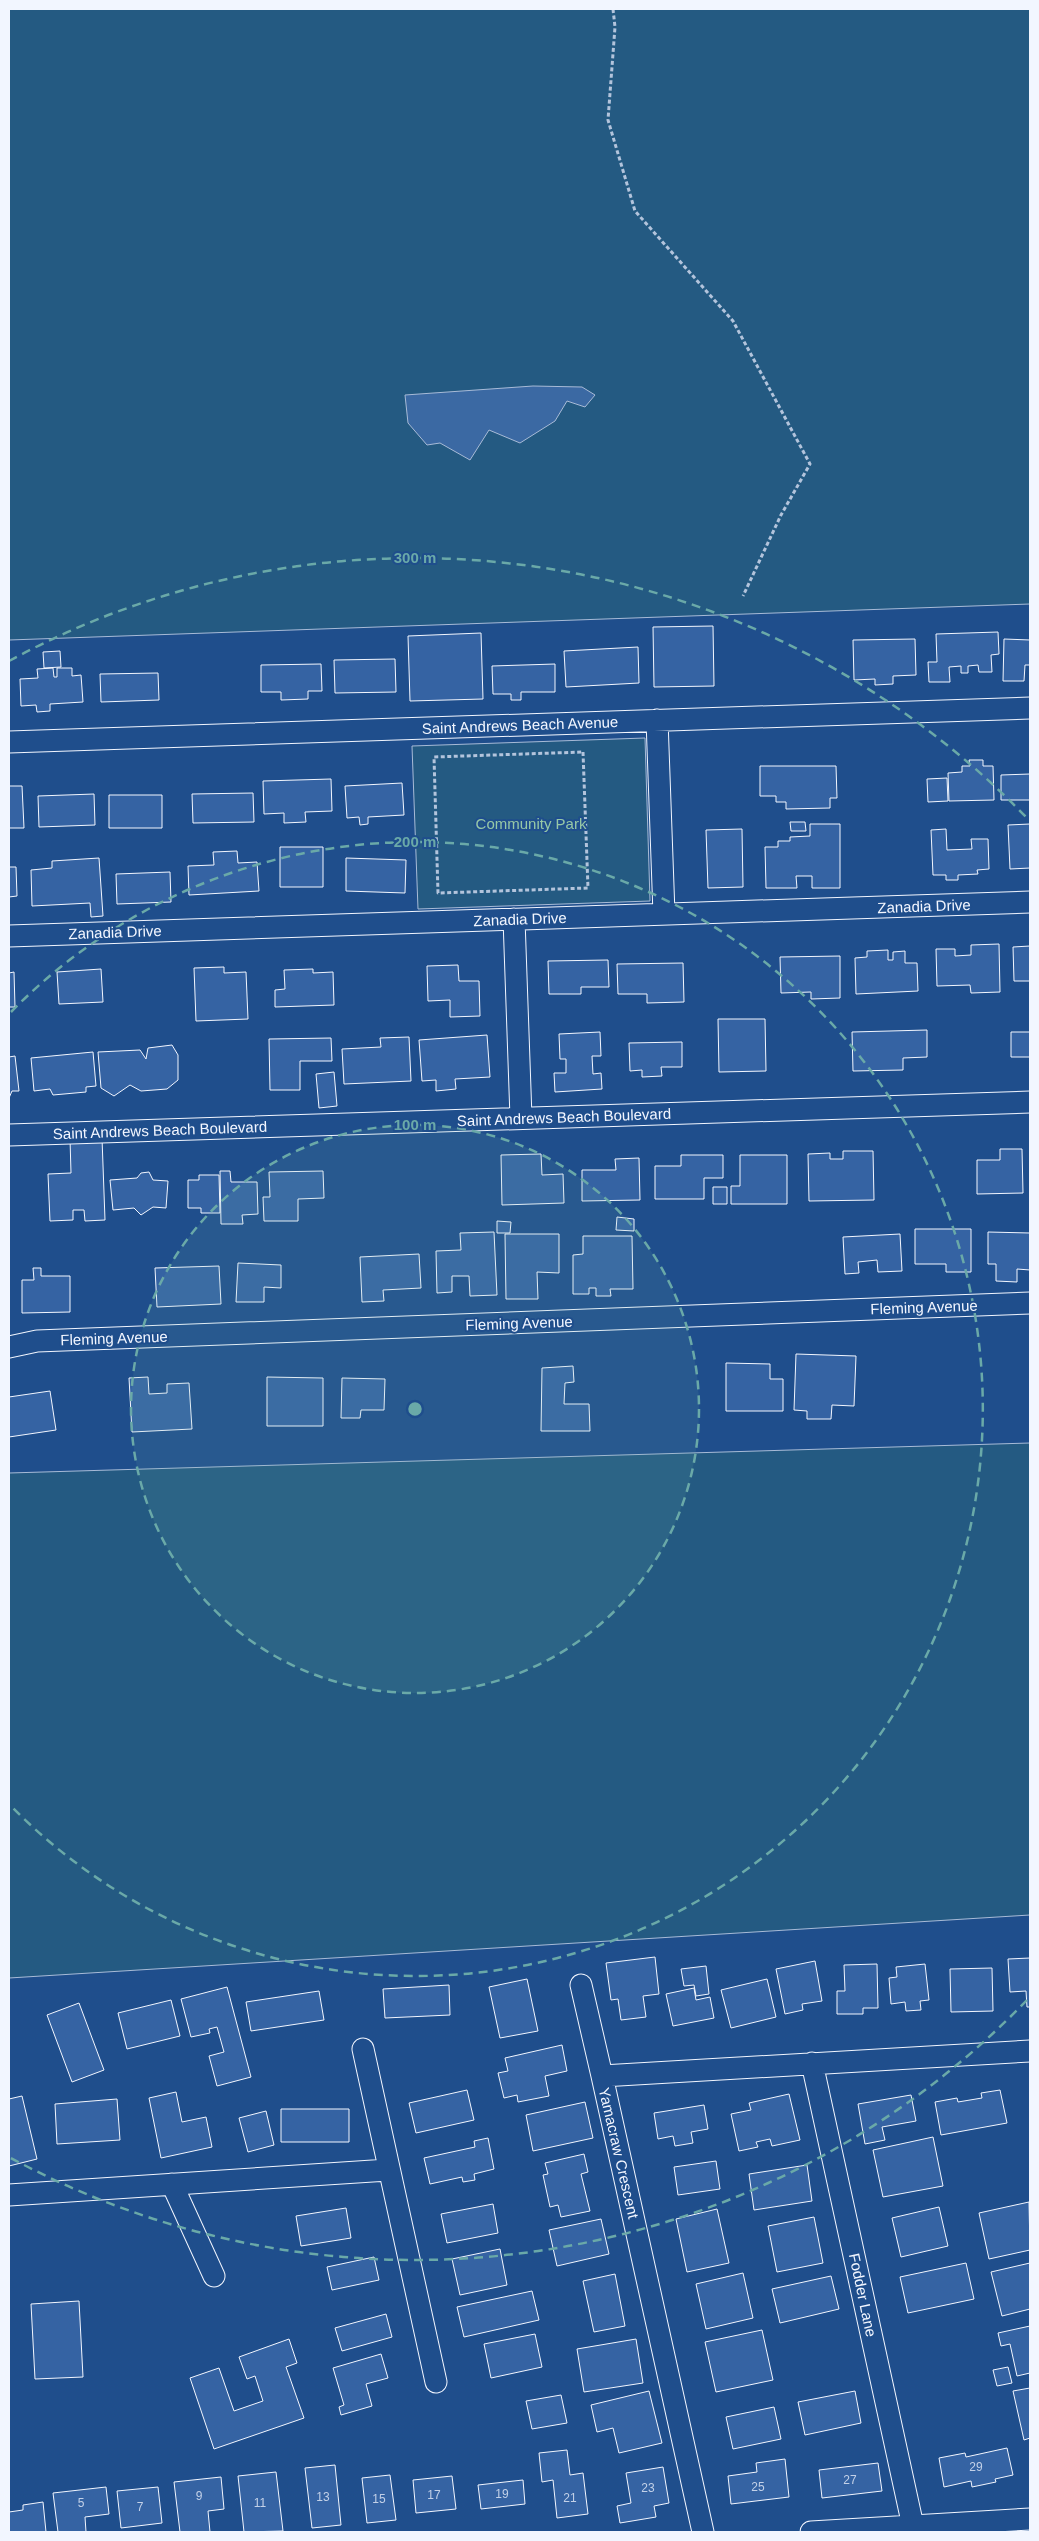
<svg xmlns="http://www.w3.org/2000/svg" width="1039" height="2541" viewBox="0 0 1039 2541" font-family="Arial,sans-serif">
<rect width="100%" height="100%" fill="#1f4e8c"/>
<path fill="#245a82" stroke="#a8bbd7" d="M9 9H1030V604L9 640Z
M645 738 650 901 418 909 412 746Z
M1030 1443V1915L9 1978V1473Z"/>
<path fill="#3b69a3" stroke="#a8bbd7" d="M533 386 582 387 595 395 585 407 567 401 555 421 520 443 489 430 470 460 440 443 427 445 408 423 405 395Z"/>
<path fill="#3563a3" stroke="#f2f6ff" d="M713 626 714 686 654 687 653 627Z
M998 632 999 654 991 655 992 672H979L978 665 968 666V673H961V666L949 667 950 682H929L928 662H937L936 634Z
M481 633 483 699 410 701 408 636Z
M915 639 916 675 893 676V684L875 685V679L854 680 853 640Z
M1004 639 1030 640V665H1025L1024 681H1003Z
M638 647 639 683 566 687 564 651Z
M60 651 61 667 44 668 43 652Z
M395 659 396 692 335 693 334 660Z
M321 664 322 691H308V699L281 700V692H261V665Z
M555 664V692H521V700H511V694H493L492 666Z
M53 668 54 677H57V668H72V676L81 675 83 702 50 704V711L37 712 36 705 21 706 20 679 38 678 37 669Z
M158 673 159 700 101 702 100 674Z
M969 760H983V766H993L994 800 949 801 948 773 962 772V766H970Z
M760 766H836L837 798H830V808L786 809V802H776V796H760Z
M1030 774V800H1001V775Z
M947 778 948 801 928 802 927 779Z
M331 779 332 811 305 812 306 822 284 823V813L264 814 263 781Z
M402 783 404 815 368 817V824L360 825 359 817 347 818 345 786Z
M9 786H22L24 828H9Z
M253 793 254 822 193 823 192 794Z
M94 794 95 825 39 827 38 796Z
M109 795H162V828H109Z
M790 822H805L806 831H791Z
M810 824H840V888H812V876H796L797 888H766L765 847H778V841H790V837L810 836Z
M1030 824V872V868L1010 869 1008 825Z
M742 829 743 887 708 888 706 830Z
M946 829 947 850 972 849 971 839H988L989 869 977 870 978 874 958 875V880H946V875H933L931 830Z
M280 847H323V887H280Z
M237 851 238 863 257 862 259 891 189 895 188 866 214 865 213 852Z
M99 858 103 916 91 917 90 903 32 906 31 870 52 868V861Z
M346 858 406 860 405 893 346 891Z
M9 867H16L17 896 9 897Z
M170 872 171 902 117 904 116 874Z
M999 944 1000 992 971 993 970 985 937 986 936 949H955V956L971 955V945Z
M1030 946V981H1014L1013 947Z
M888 950V960H893V952L905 951V963H917L918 991 856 994 855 958 867 957V951Z
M840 956V998L811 999V992L781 993 780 957Z
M608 960 609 987H581V994H549L548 961Z
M683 963 684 1002 647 1003V994H618L617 964Z
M458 965 459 981H479L480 1016 450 1017V1000L428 1001 427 966Z
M224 967V973L246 972 248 1019 196 1021 194 968Z
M101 969 103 1002 59 1004 57 972Z
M313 969V973L333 972 334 1005 275 1007V990L285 989 284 970Z
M14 972 15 1007H9V973Z
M718 1019H765L766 1071 719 1072Z
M927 1030V1057L903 1058V1070L853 1071 852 1032Z
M600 1032 601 1056H592L593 1074 601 1073 602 1089 555 1092 554 1073H566V1059H560L559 1034Z
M1011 1032H1030V1057H1011Z
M487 1035 490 1077 455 1079 456 1089 436 1091V1080L422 1081 419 1040Z
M409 1037 411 1081 344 1084 342 1049 381 1047 380 1038Z
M331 1038 332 1061H300V1090H270L269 1039Z
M682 1042V1067H661L662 1076 642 1077V1070L630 1071 629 1043Z
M172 1045 178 1055V1080L167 1089 141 1091 130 1085 114 1096 101 1088 98 1052 140 1050 146 1059 148 1048Z
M93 1052 96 1086 86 1087V1092L53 1095 50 1089 34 1091 31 1058Z
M15 1056 19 1091H12L9 1098V1057Z
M334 1072 337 1106 319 1108 316 1074Z
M102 1138 105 1220 85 1221 84 1210H73V1220L50 1221 48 1174 71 1173 70 1139Z
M1000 1149H1022L1023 1193 977 1194V1160H1000Z
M843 1151H873L874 1200 809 1201 808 1154 830 1153V1159H843Z
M541 1154 542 1175 563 1174 564 1203 502 1205 501 1155Z
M681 1155H723V1178H704V1199H655V1166H681Z
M740 1155H787V1204H731V1186H740Z
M639 1158 640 1200 582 1201V1170H616L615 1159Z
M220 1171H230L231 1182H257L258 1214 242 1215 243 1224H221Z
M323 1171 324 1198 298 1199V1221H264L263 1197H270L269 1172Z
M149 1172 153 1180 168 1181 166 1208 153 1207 141 1215 134 1208 113 1210 110 1180 137 1178 141 1173Z
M199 1175H219L220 1213H201V1208H188V1180H199Z
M713 1187H727V1204H713Z
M617 1217 634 1219V1231L616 1230Z
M497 1221 511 1222 510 1233H497Z
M915 1229H971V1272H946V1264H915Z
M494 1232 497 1295 470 1296 469 1276H452V1292L437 1293 436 1251 461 1250 460 1233Z
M988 1232 1030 1233V1270L1017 1269V1282L996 1281V1264H988Z
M505 1234H559V1273L537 1272 538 1299H506Z
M900 1234 902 1271 878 1272 877 1260 858 1262 859 1273 845 1274 843 1237Z
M583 1236H632L633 1289H610L611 1296H596V1288H589V1294H573V1255L583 1254Z
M419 1254 421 1288 383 1290 384 1301 362 1302 360 1257Z
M238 1263 281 1265V1288L264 1287V1302H236Z
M219 1266 221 1304 157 1307 155 1268Z
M33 1268H41V1276H70V1312L22 1313V1280H34Z
M796 1354 856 1356 854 1406 832 1405 831 1419H807V1411L794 1410Z
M726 1363 770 1364V1379H783V1411H726Z
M573 1366 574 1382 565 1383 564 1404H589L590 1431H541L542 1368Z
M148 1377 149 1394 167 1393V1384L189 1383 192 1429 132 1432 129 1378Z
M267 1377 323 1378V1426H267Z
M342 1378 385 1379 384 1410H361L360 1418H341Z
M50 1391 56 1430 9 1437V1397Z
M655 1957 659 1994 643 1996 646 2017 621 2020 618 1999 611 2000 606 1963Z
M1030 1958V2007H1027L1026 1991 1010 1992 1008 1959Z
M815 1961 822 2001 802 2004 803 2010 785 2014 776 1969Z
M877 1964 878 2008H863V2014H837V1991H845L844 1965Z
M925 1964 929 2000 920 2001 921 2010 906 2011 905 2002 891 2004 889 1978 897 1977 896 1967Z
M706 1966 709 1994 696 1996 694 1985 684 1986 681 1969Z
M992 1968 993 2011 951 2012 950 1969Z
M527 1979 538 2031 500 2038 489 1987Z
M767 1979 776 2017 731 2028 721 1990Z
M449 1985 450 2015 385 2018 383 1989Z
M227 1987 251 2077 217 2086 209 2056 224 2052 217 2027 209 2029 210 2033 191 2037 181 1999Z
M694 1988 696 2000 710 1997 714 2018 673 2026 666 1994Z
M319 1991 324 2020 251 2031 246 2002Z
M171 2000 180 2036 127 2049 118 2013Z
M79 2003 104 2070 72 2082 47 2015Z
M562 2045 567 2071 545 2076 549 2096 518 2102 517 2095 504 2098 498 2073 508 2071 505 2058Z
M467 2090 474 2120 416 2133 409 2103Z
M1000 2090 1007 2123 941 2135 935 2102 957 2098 958 2102 982 2098 981 2093Z
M176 2092 182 2122 206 2117 212 2147 161 2158 149 2098Z
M789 2094 800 2140 772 2146 770 2139 756 2142 758 2147 739 2151 731 2114 751 2110 749 2103Z
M911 2095 916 2121 882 2127 885 2140 865 2144 858 2104Z
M22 2096 37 2159 9 2166V2099Z
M117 2099 120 2140 57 2144 55 2104Z
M585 2102 593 2138 533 2151 526 2115Z
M704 2105 708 2129 691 2132 693 2143 675 2146 673 2136 658 2139 654 2113Z
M281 2109H349V2142H281Z
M266 2111 274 2145 248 2152 239 2118Z
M933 2137 943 2186 883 2197 873 2150Z
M488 2138 494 2169 474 2174 475 2180 463 2182 462 2177 430 2184 424 2158 475 2147 474 2141Z
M584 2154 588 2172 581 2174 590 2211 561 2217 558 2205 550 2207 543 2175 548 2174 545 2163Z
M716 2161 720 2189 678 2195 674 2167Z
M807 2165 812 2201 754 2210 749 2174Z
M1029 2202 1030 2250 989 2259 979 2213Z
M493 2204 498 2233 447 2243 441 2214Z
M939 2207 948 2246 901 2257 892 2218Z
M346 2208 351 2238 301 2246 296 2216Z
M717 2209 729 2263 687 2272 676 2219Z
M814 2217 823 2263 777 2272 768 2226Z
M601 2219 609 2254 557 2266 549 2230Z
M500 2249 507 2285 460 2295 452 2259Z
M374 2257 379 2280 332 2290 327 2267Z
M966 2263 974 2299 908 2313 900 2277Z
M1030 2263V2309L1002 2316 991 2272Z
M743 2273 753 2318 706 2329 696 2284Z
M615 2274 625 2326 594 2332 583 2281Z
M831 2276 839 2309 780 2323 772 2289Z
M532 2291 539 2320 464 2337 457 2307Z
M79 2301 83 2377 35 2379 31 2304Z
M386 2314 392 2337 342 2351 335 2328Z
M1030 2326V2373L1017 2376 1010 2344 1001 2346 998 2333Z
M762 2330 773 2380 716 2392 705 2342Z
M535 2334 542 2367 491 2378 484 2344Z
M289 2339 297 2363 286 2367 304 2418 214 2449 190 2378 219 2368 234 2411 263 2401 255 2376 247 2379 239 2357Z
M636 2339 643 2383 584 2392 577 2349Z
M381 2354 388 2378 366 2384 372 2406 341 2415 339 2407 344 2405 333 2368Z
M1008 2367 1012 2383 997 2386 993 2370Z
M1030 2388V2438L1024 2440 1013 2391Z
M649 2391 662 2443 619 2453 613 2428 597 2432 591 2405Z
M855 2391 861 2423 805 2435 798 2402Z
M561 2395 567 2423 532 2429 526 2401Z
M774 2407 781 2439 733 2449 726 2417Z
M1007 2448 1013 2475 995 2479 996 2482 972 2487 971 2481 944 2487 939 2458 965 2453 966 2457Z
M567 2450 570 2475 583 2473 588 2514 557 2518 553 2480 542 2482 539 2453Z
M785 2459 789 2497 731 2504 728 2476 757 2472 756 2463Z
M878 2463 882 2491 822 2498 819 2470Z
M335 2465 341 2525 312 2528 305 2468Z
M663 2467 669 2503 654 2506 656 2517 620 2523 617 2506 631 2503 626 2473Z
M276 2472 283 2531 244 2532 238 2476Z
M390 2475 396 2520 367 2523 362 2478Z
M452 2476 456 2509 416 2513 413 2480Z
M221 2477 224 2509 208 2511 210 2532H180L174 2482Z
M523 2480 525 2504 481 2509 478 2485Z
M106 2487 109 2514 85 2517 86 2532H58L53 2493Z
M158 2487 162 2523 121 2528 117 2491Z
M43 2502 46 2532H9V2512L23 2510V2505Z"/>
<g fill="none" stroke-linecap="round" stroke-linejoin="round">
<defs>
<path id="minor" d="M657 720 664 914
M9 742 1030 708
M514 919 521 1118
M9 936 1030 902
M9 1135 1030 1102
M9 1347 37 1341 1030 1303
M581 1985 602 2076
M363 2049 436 2382
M812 2063 913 2526
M172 2184 214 2276
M9 2195 388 2170
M703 2532 602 2076 1030 2051
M811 2532 1030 2519"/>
</defs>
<use href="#minor" stroke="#f2f6ff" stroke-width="23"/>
<path stroke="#b3c4dc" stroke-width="3" stroke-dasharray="4 2.5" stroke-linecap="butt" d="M613 9 615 27 608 120 635 211 733 321 810 464 781 515 743 596
M583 752 588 888 438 893 434 757Z"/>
<use href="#minor" stroke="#1f4e8c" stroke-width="21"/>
</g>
<circle cx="415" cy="1409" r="284" fill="#6aa9a8" fill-opacity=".12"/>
<g fill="none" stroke="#6aa9a8" stroke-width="2.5" stroke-dasharray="9 6">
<circle cx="415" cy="1409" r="284"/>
<path d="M11 1012A567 567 0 1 1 11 1806"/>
<path d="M1027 2000A851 851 0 0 1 9 2157M9 661A851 851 0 0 1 1027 818"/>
</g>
<g text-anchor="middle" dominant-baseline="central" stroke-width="4" stroke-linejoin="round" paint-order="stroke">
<g font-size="12" fill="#c3d1e8">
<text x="976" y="2467">29</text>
<text x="850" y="2480">27</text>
<text x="758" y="2487">25</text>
<text x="648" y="2488">23</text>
<text x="502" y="2494">19</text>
<text x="434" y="2495">17</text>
<text x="199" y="2496">9</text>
<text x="323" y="2497">13</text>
<text x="570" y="2498">21</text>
<text x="379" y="2499">15</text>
<text x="81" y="2503">5</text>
<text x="260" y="2503">11</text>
<text x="140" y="2507">7</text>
</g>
<g font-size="15" fill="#f2f6ff" stroke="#1f4e8c">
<text transform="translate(520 725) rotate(-2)">Saint Andrews Beach Avenue</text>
<text transform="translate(924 906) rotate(-2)">Zanadia Drive</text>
<text transform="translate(520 919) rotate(-2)">Zanadia Drive</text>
<text transform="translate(115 932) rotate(-2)">Zanadia Drive</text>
<text transform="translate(564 1117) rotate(-2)">Saint Andrews Beach Boulevard</text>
<text transform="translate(160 1130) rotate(-2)">Saint Andrews Beach Boulevard</text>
<text transform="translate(924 1307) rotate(-2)">Fleming Avenue</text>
<text transform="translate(519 1323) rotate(-2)">Fleming Avenue</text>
<text transform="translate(114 1338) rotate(-2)">Fleming Avenue</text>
<text transform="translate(619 2153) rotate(77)">Yamacraw Crescent</text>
<text transform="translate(863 2295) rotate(78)">Fodder Lane</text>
</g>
<g font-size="15" fill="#97c8a6" stroke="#1f4e8c">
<text x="531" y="823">Community Park</text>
</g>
</g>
<circle cx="415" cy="1409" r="8" fill="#6aa9a8" stroke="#1f4e8c" stroke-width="2.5"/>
<g font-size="15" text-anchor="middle" font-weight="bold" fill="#6aa9a8" stroke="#1f4e8c" stroke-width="4" stroke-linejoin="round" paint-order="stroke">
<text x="415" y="563">300 m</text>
<text x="415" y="847">200 m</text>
<text x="415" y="1130">100 m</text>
</g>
<rect width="1039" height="2541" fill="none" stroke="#f2f6ff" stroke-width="20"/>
</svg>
